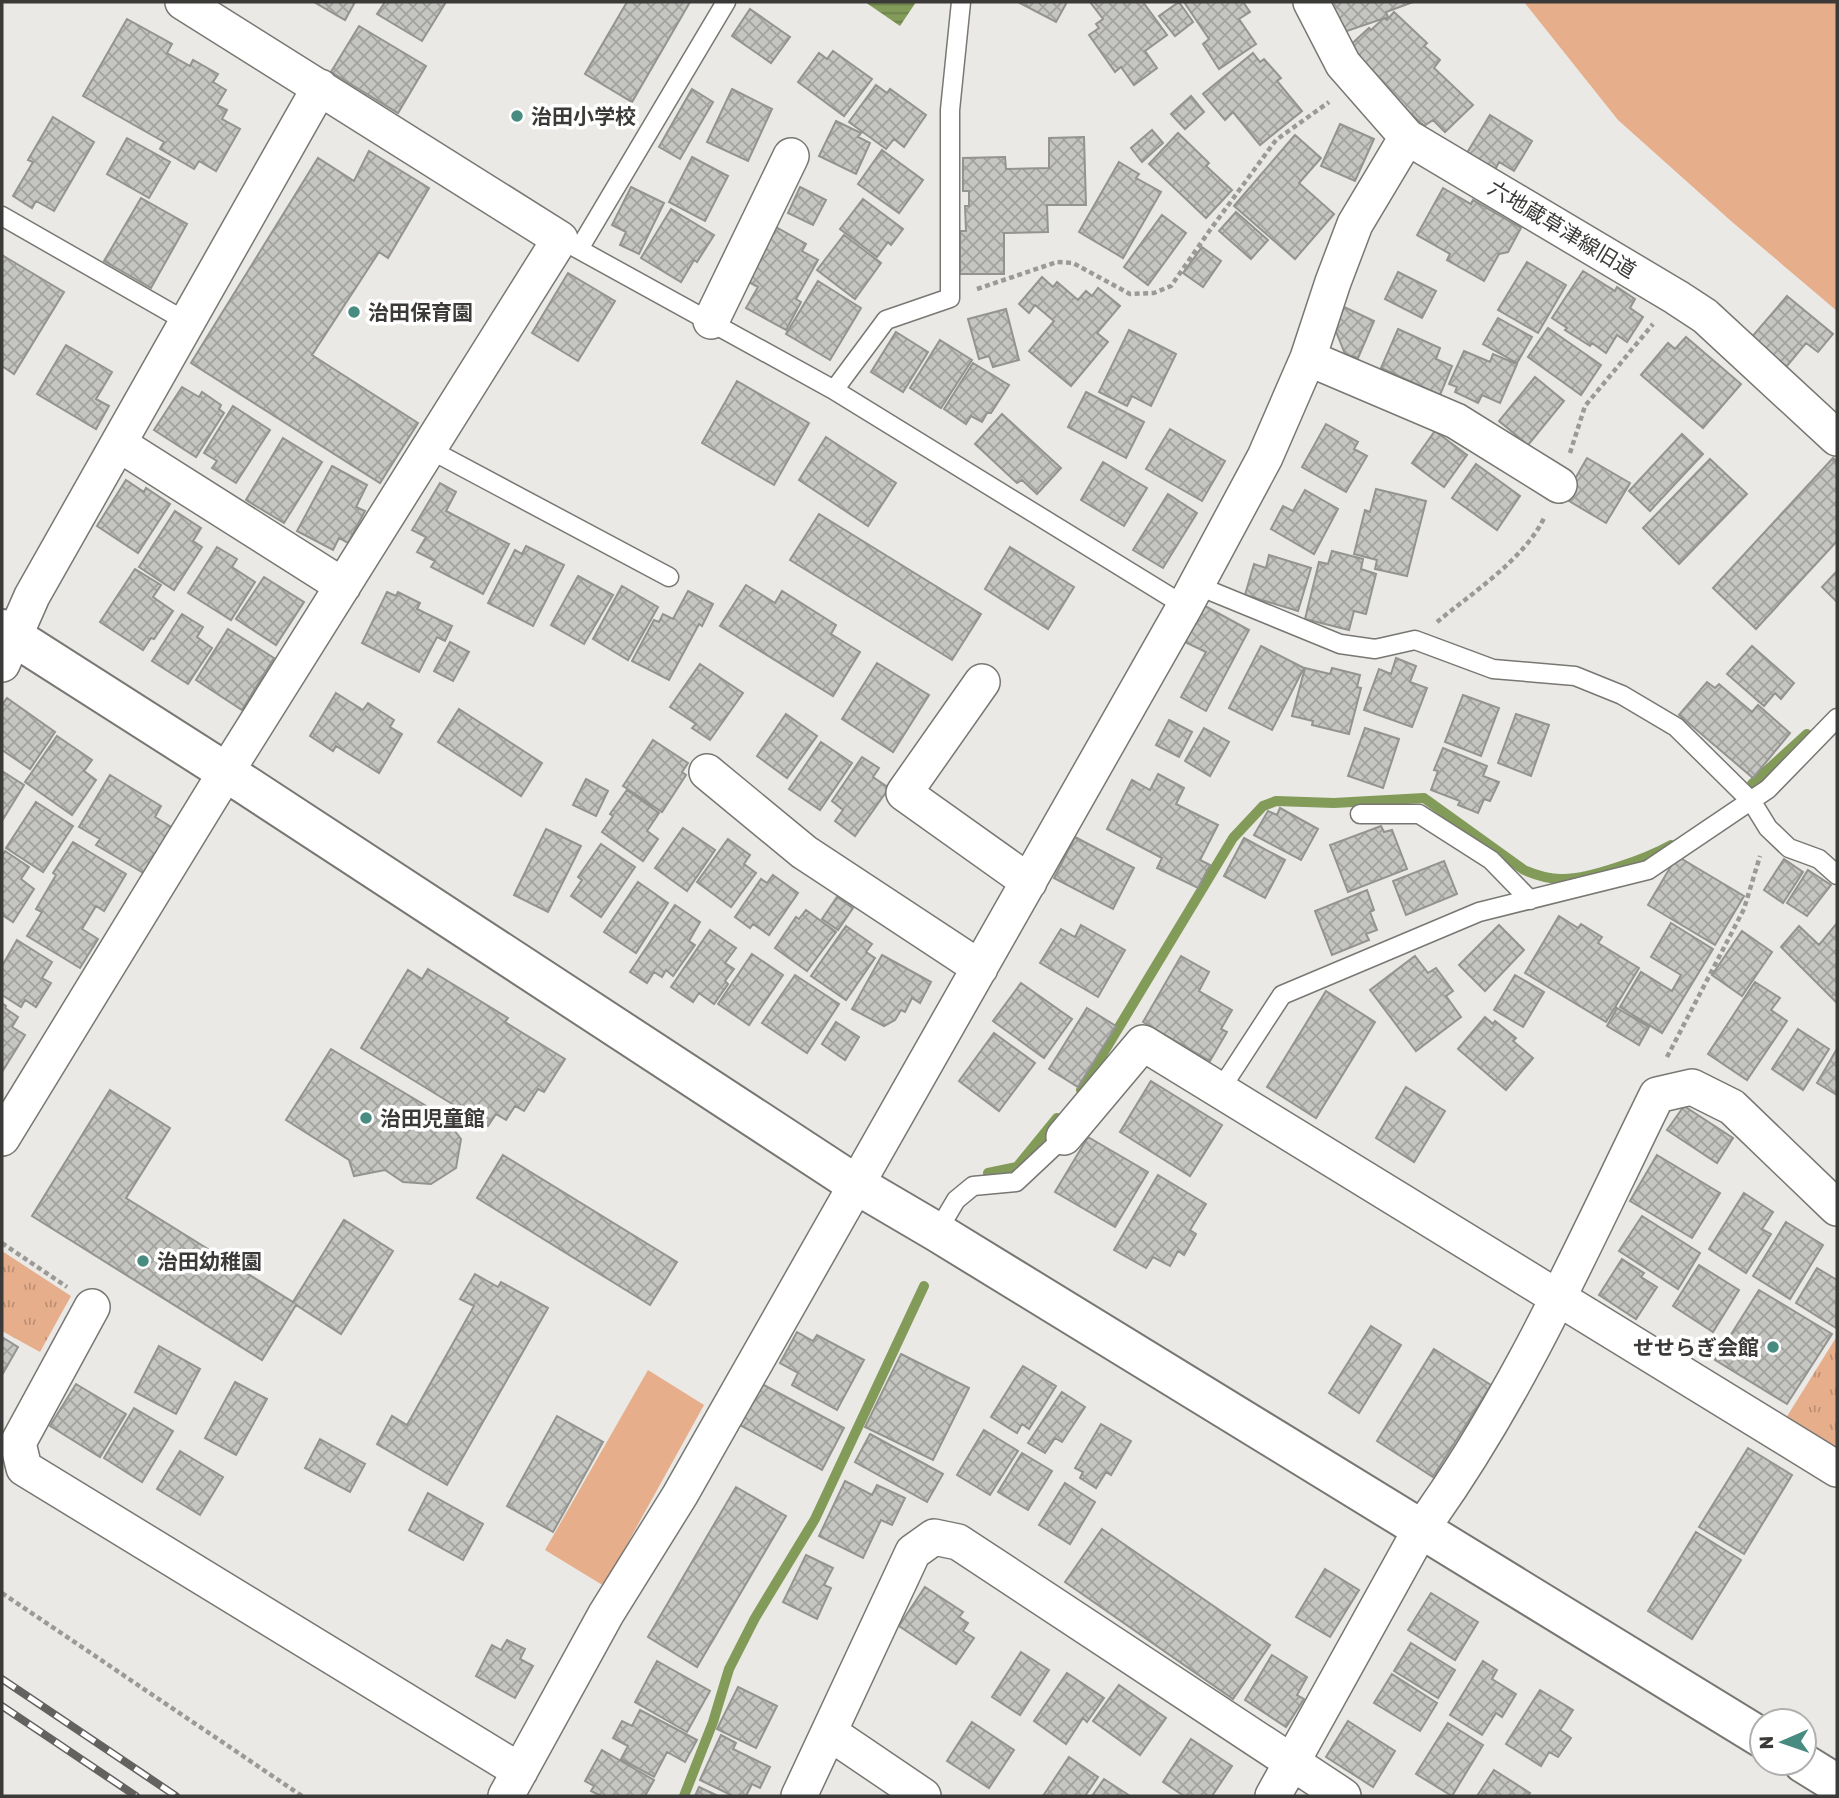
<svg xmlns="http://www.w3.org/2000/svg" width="1839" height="1798" viewBox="0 0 1839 1798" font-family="Rubik,'Noto Sans JP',sans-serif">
<defs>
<pattern id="park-tufts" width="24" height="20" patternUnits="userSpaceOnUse" patternTransform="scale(1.75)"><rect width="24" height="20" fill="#e7ae8c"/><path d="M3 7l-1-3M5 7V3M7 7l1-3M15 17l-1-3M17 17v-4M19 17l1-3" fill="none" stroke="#bc8f73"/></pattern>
<pattern id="water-rules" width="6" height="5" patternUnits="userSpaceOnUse" patternTransform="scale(1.75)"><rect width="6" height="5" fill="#829b59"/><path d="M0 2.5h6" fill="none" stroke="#6c7f4b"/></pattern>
<pattern id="building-cross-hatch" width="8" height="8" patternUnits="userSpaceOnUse" patternTransform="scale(1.75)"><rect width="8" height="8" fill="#c5c5c1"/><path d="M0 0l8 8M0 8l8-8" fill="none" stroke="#a1a19e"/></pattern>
</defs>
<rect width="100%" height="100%" fill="#eae9e5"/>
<path fill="#e7ae8c" d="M1524 2H1837V311L1731 221 1618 120Z
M648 1370 704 1405 604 1586 545 1550Z"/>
<path fill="url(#park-tufts)" d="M2 1251 71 1296 40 1352 2 1331Z
M1837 1336V1449L1786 1418Z"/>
<path fill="url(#water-rules)" d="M865 2H916L900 26Z"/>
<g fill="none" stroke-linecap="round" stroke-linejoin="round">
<path stroke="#829b59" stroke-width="10" d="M1752 784 1807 734
M1081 1090 1233 838 1263 806 1276 801 1334 803 1424 798 1524 870C1536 875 1548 879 1561 879 1588 880 1648 858 1671 845
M988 1173 1017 1167 1057 1118
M684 1796 713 1722 729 1669 755 1618 815 1519 924 1286"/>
</g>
<path fill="url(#building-cross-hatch)" stroke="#93938f" stroke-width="2" d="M314 2H355L345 20Z
M385 2H446L422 41 377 14Z
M627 2H690L632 102 585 74Z
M1018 2H1067L1056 22Z
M1090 2H1143L1167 35 1145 51 1157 68 1134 85 1121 67 1115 72 1089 35 1099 28 1096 24 1103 19Z
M1179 2 1193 22 1175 36 1159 16Z
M1184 2H1243L1250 12 1239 19 1256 44 1219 69 1203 44 1209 39Z
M1330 2H1413L1386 12 1388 17 1341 33Z
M750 9 790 37 771 63 732 36Z
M1394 12 1427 43 1424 46 1440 60 1434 68 1473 105 1445 132 1433 120 1424 126 1374 79 1347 48 1369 28 1371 30 1384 18 1387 20Z
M127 19 172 44 167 53 190 66 193 60 218 74 213 82 226 90 217 105 227 110 222 119 240 129 216 171 199 161 194 169 160 149 164 142 83 96Z
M359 26 426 66 398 113 331 72Z
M833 51 872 79 844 116 798 82 819 53 827 59Z
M1253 53 1260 62 1264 59 1281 78 1277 81 1302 111 1260 145 1233 112 1225 120 1203 94Z
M876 85 887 93 890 89 926 115 904 147 894 139 886 149 849 122Z
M692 89 713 102 680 159 659 147Z
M732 89 772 109 748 161 707 142Z
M1191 96 1204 112 1185 129 1171 114Z
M1490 115 1532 141 1514 171 1499 162 1495 170 1467 153Z
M53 117 94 142 54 211 36 201 32 208 13 196 33 162 28 160Z
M836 121 861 133 858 137 870 143 856 174 819 156Z
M1340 124 1374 139 1355 181 1321 166Z
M1152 130 1163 143 1142 162 1131 148Z
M1178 133 1209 163 1206 166 1232 190 1206 218 1149 164Z
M1295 135 1321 158 1299 183 1334 214 1295 259 1234 206Z
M1084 137 1086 205H1047L1048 232 1004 233V274H960V231H966L965 206H969V191H963V158L1005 157 1006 169 1049 168V138Z
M127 138 170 162 149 198 107 174Z
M882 150 923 180 899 213 858 184Z
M369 151 429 188 388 258 379 252 312 355 418 423 380 483 191 363 318 158 354 181Z
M692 157 728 176 705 221 669 202Z
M1119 162 1139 174 1136 178 1161 192 1123 258 1079 232Z
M631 187 664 203 639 254 620 245 626 232 612 225Z
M800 187 826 200 813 225 788 213Z
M1443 188 1471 204 1473 200 1521 228 1508 252 1499 254 1484 281 1447 260 1450 254 1417 235Z
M141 198 187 224 151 288 104 261Z
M863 199 903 229 891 245 888 242 877 257 840 229Z
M671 209 714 235 697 262 694 260 681 282 641 258Z
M1236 212 1268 240 1251 259 1219 231Z
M1162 215 1186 233 1148 285 1124 267Z
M776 227 806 244 802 251 818 260 796 299 801 302 786 330 746 308 758 287 747 281Z
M844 235 881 263 855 299 817 270Z
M1202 247 1221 261 1203 287 1183 273Z
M2 255 64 292 14 374 2 366Z
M1527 262 1566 285 1538 333 1498 310Z
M1583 271 1615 291 1617 287 1635 299 1630 308 1643 317 1627 342 1617 335 1606 353 1592 343 1590 346 1565 330 1567 328 1552 318Z
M1398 272 1436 291 1422 318 1385 299Z
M568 273 615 301 578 361 532 333Z
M1042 277 1053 287 1057 282 1078 300 1086 291 1092 296 1098 288 1120 306 1097 333 1108 342 1071 386 1029 351 1054 321 1035 305 1029 313 1019 304Z
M818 281 861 308 830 360 786 334Z
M1787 296 1833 334 1818 352 1806 343 1786 367 1751 338Z
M1344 307 1374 321 1358 358 1345 354 1335 329Z
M1006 309 1019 360 993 367 989 356 979 359 968 319Z
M1498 318 1532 337 1517 363 1483 344Z
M1548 328 1601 365 1581 395 1528 357Z
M1398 329 1440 348 1436 359 1452 366 1440 395 1381 368Z
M1129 330 1176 354 1151 406 1132 396 1127 406 1099 392Z
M896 332 928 352 903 392 871 372Z
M1686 337 1741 384 1703 428 1641 375 1668 343 1675 349Z
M940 340 972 360 941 408 910 388Z
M66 345 112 372 96 399 109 406 96 429 37 394Z
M1464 351 1490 362 1493 354 1517 364 1500 403 1482 395 1478 403 1455 392 1457 387 1449 384Z
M973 363 1009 385 991 413H987L982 422 971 416 966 424 944 409Z
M1535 377 1564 401 1528 445 1499 421Z
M737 381 809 423 774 485 702 443Z
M182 387 199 397 202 392 221 405 219 409 224 413 196 457 154 430Z
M1086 392 1144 422 1126 458 1068 427Z
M233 406 270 430 236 483 212 468 217 461 204 453Z
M1002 414 1061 468 1037 494 1022 480 1017 483 975 444Z
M1326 424 1358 442 1354 449 1367 456 1346 492 1302 467Z
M1170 429 1225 461 1202 501 1146 469Z
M1435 431 1467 455 1444 487 1412 463Z
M1682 434 1703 454 1650 511 1629 491Z
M826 437 896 483 868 526 799 480Z
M283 438 322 462 284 523 246 500Z
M1587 458 1630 483 1606 523 1564 498Z
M1833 458 1837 462V541L1756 629 1713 588Z
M1710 459 1747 494 1679 564 1643 528Z
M1103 462 1147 488 1124 526 1081 500Z
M1476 464 1520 496 1497 530 1452 498Z
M332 466 367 485 356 507 365 511 348 543 339 538 333 550 297 531Z
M126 480 144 492 146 488 170 504 138 553 97 526Z
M440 483 456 492 446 511 509 544 483 594 431 567 435 561 417 552 426 537 412 530Z
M1376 489 1426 501 1407 576 1375 569 1377 560 1354 554 1365 510 1370 512Z
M1305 490 1338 509 1314 554 1271 529 1283 506 1293 511Z
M1168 494 1197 513 1163 568 1133 550Z
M175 511 201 528 193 541 202 547 174 590 139 567Z
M819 514 981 614 952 660 790 560Z
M526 546 564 565 533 626 488 603 515 550 522 554Z
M217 547 237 559 232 567 255 582 231 620 188 593Z
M1010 547 1074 587 1048 629 985 589Z
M1332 551 1363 559 1361 569 1376 574 1366 614 1354 611 1349 630 1305 619 1319 562 1328 564Z
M1269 555 1311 568 1298 611 1245 595 1254 564 1266 568Z
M135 569 161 585 153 597 173 611 154 639 151 638 143 650 100 622Z
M1837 571V602L1822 587Z
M578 576 613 595 584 644 551 625Z
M264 577 304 602 276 645 236 619Z
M746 585 775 603 782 591 836 625 831 634 860 652 833 696 720 626Z
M622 586 658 607 628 660 593 639Z
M688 591 713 604 702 626 699 624 669 680 632 661 654 620 659 622 663 614 673 619Z
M387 592 396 596 398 592 420 603 417 609 452 626 445 641 437 637 419 672 362 643Z
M1205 606 1249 630 1206 711 1181 697 1206 652 1185 642Z
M182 614 203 627 197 637 212 648 188 684 152 661Z
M228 629 274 658 242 710 196 680Z
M450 642 469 652 453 681 434 671Z
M1261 646 1304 668 1272 730 1229 708Z
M1752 646 1794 683 1781 699 1775 693 1764 706 1727 674Z
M1396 658 1416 666 1410 682 1427 688 1412 727 1364 710 1379 669 1391 674Z
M877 663 929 695 893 752 842 719Z
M700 664 743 693 710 740 692 728 696 724 670 707Z
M1305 668 1330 674 1332 668 1360 675 1357 687 1361 688 1349 734 1312 725 1313 721 1292 716Z
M1707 682 1715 688 1719 684 1752 712 1758 705 1790 733 1753 778 1679 715Z
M336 693 363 710 368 703 394 720 390 727 402 734 379 773 336 746 333 751 310 736Z
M1463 695 1499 708 1481 756 1445 742Z
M7 698 55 732 30 769 2 750V705Z
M459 709 542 763 521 796 438 742Z
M786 714 817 736 787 778 757 756Z
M1516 714 1549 725 1531 776 1498 763Z
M1169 720 1192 732 1179 757 1156 745Z
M1204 728 1229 742 1210 776 1185 761Z
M1365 728 1399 739 1383 788 1348 776Z
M57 736 92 760 84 771 96 780 72 815 25 782Z
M653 740 688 763 682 772 686 775 662 812 623 786Z
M821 742 852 763 820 810 789 789Z
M1443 748 1487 766 1483 776 1499 782 1490 801 1484 799 1478 813 1458 805 1460 801 1431 790 1438 771 1434 770Z
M862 757 879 768 873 777 889 788 855 836 835 821 843 810 832 801Z
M2 771 24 785 2 821Z
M1158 774 1184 788 1176 804 1218 825 1200 860 1210 865 1198 888 1157 868 1162 858 1107 829 1132 780 1150 790Z
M110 775 161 806 155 817 173 828 145 874 96 845 100 839 79 827Z
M586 779 608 791 596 816 573 805Z
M627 790 659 813 647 831 658 839 643 861 602 832 613 816 610 814Z
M36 802 73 826 43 872 6 848Z
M1280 808 1318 829 1301 860 1254 835 1268 811 1277 815Z
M1381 826 1384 832 1392 830 1407 869 1348 892 1330 845Z
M683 828 715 850 687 891 655 868Z
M546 829 581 846 548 912 514 895Z
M1075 837 1134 868 1113 909 1054 878Z
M1244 838 1285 860 1265 898 1224 876Z
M728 839 750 855 744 864 756 873 731 907 697 882Z
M73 842 126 874 104 911 96 906 82 929 98 939 80 968 27 936 42 912 36 909 56 875 53 873Z
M601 844 635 867 601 917 571 896 582 880 578 877Z
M5 851 29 867 21 879 34 889 13 922 2 915V856Z
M1677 856 1744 896 1715 945 1648 905Z
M1784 859 1803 872 1783 903 1764 890Z
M1444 861 1457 894 1406 915 1393 881Z
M1808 870 1831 885 1807 916 1787 903Z
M773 875 798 893 769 935 753 924 750 928 735 917 761 879 767 883Z
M638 882 668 903 636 953 604 932Z
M1367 890 1374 910 1370 912 1377 930 1366 934 1369 940 1332 955 1315 911Z
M837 897 853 908 838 930 822 919Z
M675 905 700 922 689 941 695 945 673 976 666 970 662 977 654 972 647 983 630 972Z
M806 910 836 932 807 971 775 948 796 917 799 919Z
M1559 916 1578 928 1581 924 1602 937 1598 943 1639 968 1606 1022 1525 973Z
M1671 923 1713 949 1662 1033 1620 1007 1641 972 1672 991 1681 975 1651 957Z
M1837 923V1003L1781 947 1799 926 1819 945Z
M1081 925 1125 950 1098 997 1040 963 1061 929 1075 937Z
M1499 925 1524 950 1485 991 1459 965Z
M846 926 872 944 866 952 875 958 846 1000 811 976Z
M710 930 736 948 725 963 734 969 725 981 728 984 714 1004 699 993 693 1002 671 987Z
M1742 931 1772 952 1742 996 1712 975Z
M17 940 52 962 42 978 51 983 36 1007 25 1000 21 1007 2 995V966Z
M752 954 783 975 749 1025 718 1004Z
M882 955 931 982 920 1003 912 998 905 1012 901 1010 895 1020 884 1026 852 1009Z
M1181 956 1209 972 1199 991 1232 1010 1221 1029 1227 1032 1210 1061 1143 1022Z
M1415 956 1428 973 1436 968 1453 991 1446 996 1461 1017 1416 1051 1370 990Z
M428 969 508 1018 505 1022 565 1059 544 1092 538 1089 524 1111 515 1106 506 1120 496 1114 488 1126 361 1048 408 970 422 979Z
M795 975 839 1004 807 1053 762 1023Z
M1515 975 1544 992 1523 1027 1494 1010Z
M1755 982 1780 998 1771 1010 1787 1021 1747 1080 1708 1054Z
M1021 983 1072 1019 1044 1058 993 1021Z
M1326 991 1375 1022 1316 1118 1267 1087Z
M2 1003 6 1006 5 1008 18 1017 12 1027 25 1035 2 1072Z
M1087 1008 1116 1026 1078 1087 1049 1069Z
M1617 1008 1649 1027 1639 1045 1607 1026Z
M1485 1017 1493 1024 1495 1021 1516 1038 1513 1041 1533 1058 1506 1090 1458 1049Z
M836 1022 859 1037 845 1060 822 1044Z
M1798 1029 1829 1049 1803 1090 1772 1069Z
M994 1033 1035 1063 999 1111 959 1081Z
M331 1049 443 1116 461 1139 456 1168 431 1184 403 1182 385 1170 354 1176 349 1160 286 1120Z
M1837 1049V1095L1817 1083Z
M1151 1081 1222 1125 1190 1176 1120 1132Z
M1406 1087 1445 1111 1414 1162 1376 1138Z
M110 1090 170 1128 126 1198 293 1302 344 1220 393 1251 341 1334 296 1305 262 1360 32 1216Z
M1684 1106 1733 1138 1717 1163 1667 1130Z
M1088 1137 1148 1172 1115 1227 1055 1192Z
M503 1155 677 1262 650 1305 477 1198Z
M1657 1155 1720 1193 1692 1238 1630 1201Z
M1158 1175 1206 1204 1190 1230 1196 1234 1184 1255 1178 1251 1170 1266 1153 1257 1146 1268 1114 1250Z
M1744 1193 1773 1212 1762 1229 1771 1234 1746 1273 1709 1249Z
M1642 1216 1700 1253 1678 1289 1619 1251Z
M1786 1222 1823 1245 1790 1299 1753 1276Z
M1622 1259 1644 1273 1641 1277 1657 1287 1636 1319 1599 1295Z
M1699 1265 1739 1290 1713 1332 1673 1306Z
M1817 1268 1837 1280 1836 1328 1796 1303Z
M475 1274 498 1287 501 1282 548 1308 447 1485 377 1444 392 1416 407 1425 474 1306 460 1299Z
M1759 1290 1832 1334 1787 1404 1715 1360Z
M1371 1326 1401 1345 1359 1413 1329 1393Z
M797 1332 813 1341 817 1335 864 1360 837 1410 792 1385 798 1373 780 1363Z
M2 1337 18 1347 2 1375Z
M159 1346 200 1369 176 1414 135 1392Z
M1434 1349 1491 1385 1433 1477 1377 1441Z
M901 1354 969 1388 933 1460 865 1427Z
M1023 1366 1056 1386 1029 1429 1022 1424 1017 1433 991 1417Z
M235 1382 267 1399 236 1455 205 1438Z
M76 1384 126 1414 100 1457 50 1426Z
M762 1384 844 1428 822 1470 740 1425Z
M1062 1392 1085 1407 1062 1442 1055 1438 1045 1453 1028 1443Z
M134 1408 173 1431 142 1482 104 1458Z
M557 1416 603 1442 553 1532 507 1506Z
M1101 1424 1131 1441 1111 1475 1106 1472 1096 1488 1080 1478 1083 1472 1075 1468Z
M984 1430 1018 1451 990 1495 957 1475Z
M870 1434 943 1474 927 1502 855 1462Z
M320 1439 365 1464 350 1492 305 1468Z
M1748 1448 1792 1475 1744 1554 1699 1527Z
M180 1451 223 1477 200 1515 157 1489Z
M1022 1453 1052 1471 1028 1510 998 1492Z
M845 1481 872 1495 877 1485 905 1498 892 1525 881 1520 863 1558 819 1536Z
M1065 1483 1095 1502 1070 1544 1039 1525Z
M736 1487 786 1516 697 1667 648 1637Z
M428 1493 483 1524 463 1560 409 1530Z
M1102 1529 1270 1645 1233 1699 1065 1582Z
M1696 1532 1741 1560 1692 1639 1648 1611Z
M806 1555 833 1568 824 1585 831 1588 817 1619 783 1602Z
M1325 1569 1359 1590 1330 1637 1296 1617Z
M925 1587 963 1612 959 1617 968 1623 963 1631 974 1638 956 1664 899 1626Z
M1431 1593 1478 1622 1455 1660 1408 1630Z
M507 1640 525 1649 520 1659 533 1666 515 1698 476 1676 492 1645 501 1650Z
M1411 1643 1455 1670 1438 1698 1394 1671Z
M1021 1652 1049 1670 1020 1715 992 1697Z
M1272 1655 1307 1677 1297 1695 1304 1699 1286 1727 1245 1700Z
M657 1661 710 1691 687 1732 635 1702Z
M1483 1661 1497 1670 1492 1679 1516 1694 1502 1717 1496 1713 1482 1735 1450 1715Z
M1067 1673 1104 1698 1087 1722 1083 1718 1066 1744 1034 1721Z
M1392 1674 1437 1703 1420 1731 1374 1703Z
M1119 1685 1166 1718 1140 1755 1093 1721Z
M738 1687 777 1706 756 1748 717 1729Z
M1540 1690 1573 1710 1560 1730 1571 1738 1558 1757 1549 1752 1541 1766 1506 1744Z
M640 1710 697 1740 685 1762 667 1752 654 1777 621 1759 628 1746 613 1738 622 1721 632 1726Z
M1348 1721 1395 1751 1373 1787 1326 1757Z
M972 1722 1014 1750 989 1788 947 1761Z
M1448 1723 1483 1745 1452 1796 1416 1774Z
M721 1735 736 1743 733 1749 770 1767 760 1788 752 1784 746 1796H733L700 1780Z
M1191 1739 1232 1766 1212 1796H1184L1163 1782Z
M602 1750 654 1780 645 1796H601L591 1791 594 1786 585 1781Z
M1069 1757 1098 1777 1085 1796H1043Z
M1494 1770 1530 1793 1528 1796H1477Z
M1104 1779 1130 1796H1092Z
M699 1787 718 1796H695Z"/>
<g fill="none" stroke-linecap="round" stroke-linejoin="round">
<defs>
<path id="lane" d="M2 216 187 322
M560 239 834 390 1185 606
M579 249 726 2
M834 390 886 320 950 298V110L961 2
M429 449 669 577
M1196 585 1340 644 1375 649 1415 640 1493 669 1575 676 1622 695 1676 727 1752 802 1768 828 1789 848 1819 859 1837 875
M1360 814H1419L1491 860 1530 900
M1220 1090 1282 995 1479 912 1648 870 1768 789 1837 718
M937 1232 956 1200 973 1186 1016 1182 1064 1137"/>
<path id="street" d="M1311 2 1343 64 1407 137 1676 297 1705 316 1837 438
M711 321 791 156
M1308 358 1456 421 1559 485
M119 444 343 586
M2 664 32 596 320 87
M982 682 904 793 1029 882
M707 772 804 852 980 968
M1064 1137 1143 1043 1837 1469
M2 1138 226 772 560 239 183 2
M92 1307 18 1443 24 1468 520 1771
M830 1733 923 1796
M506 1796 606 1614 680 1495 1185 606 1265 457 1308 358 1333 282 1355 224 1407 137
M799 1796 913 1552 934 1537 958 1542 1343 1796
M1273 1796 1421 1529C1518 1396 1584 1243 1657 1095L1692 1087 1732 1107 1837 1208"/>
<path id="secondary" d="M2 629 226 772 857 1185 937 1232 1762 1738
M1803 1763 1837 1784"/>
</defs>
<use href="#lane" stroke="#787773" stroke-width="21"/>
<use href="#street" stroke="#787773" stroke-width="38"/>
<use href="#secondary" stroke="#787773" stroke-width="42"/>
<path stroke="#9b9a97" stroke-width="4.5" stroke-dasharray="5 3.5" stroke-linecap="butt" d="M977 289 1057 262 1073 263 1130 294 1154 293 1171 286 1210 230 1276 140 1329 102
M1570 453 1585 406 1653 324
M1437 622C1472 593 1526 558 1545 516
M1667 1057 1744 909 1760 856
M2 1243 67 1287
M2 1593 302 1796"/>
<use href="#lane" stroke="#fff" stroke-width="18"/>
<use href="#street" stroke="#fff" stroke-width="35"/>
<use href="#secondary" stroke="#fff" stroke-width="38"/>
<defs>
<path id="rail" d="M2 1679 176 1796
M2 1706 136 1796"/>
</defs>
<use href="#rail" stroke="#636260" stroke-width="8"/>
<use href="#rail" stroke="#fff" stroke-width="5" stroke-dasharray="16" stroke-linecap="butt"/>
</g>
<g fill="#488c81" stroke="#fff" stroke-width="2.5">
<circle cx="517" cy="116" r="7"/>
<circle cx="354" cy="312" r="7"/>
<circle cx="366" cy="1118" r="7"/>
<circle cx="143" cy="1261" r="7"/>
<circle cx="1773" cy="1347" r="7"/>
</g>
<g text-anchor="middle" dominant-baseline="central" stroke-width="7" stroke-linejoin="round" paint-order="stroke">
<g font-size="21" font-weight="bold" fill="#3b3a38" stroke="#fff" text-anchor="start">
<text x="531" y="116">治田小学校</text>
<text x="368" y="312">治田保育園</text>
<text x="380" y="1118">治田児童館</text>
<text x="157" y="1261">治田幼稚園</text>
<text x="1759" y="1347" text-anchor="end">せせらぎ会館</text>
</g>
<g font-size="21" fill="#3b3a38" stroke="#fff">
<text transform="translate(1562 229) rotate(31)">六地蔵草津線旧道</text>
</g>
</g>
<rect width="1839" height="1798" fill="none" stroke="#3b3a38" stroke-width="7"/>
<g transform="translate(1783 1742) rotate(268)"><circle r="33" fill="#ffffff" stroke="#b1b0af" stroke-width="2"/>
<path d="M0-5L12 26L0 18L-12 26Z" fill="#488c81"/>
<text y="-10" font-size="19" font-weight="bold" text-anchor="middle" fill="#3b3a38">N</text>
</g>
</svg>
